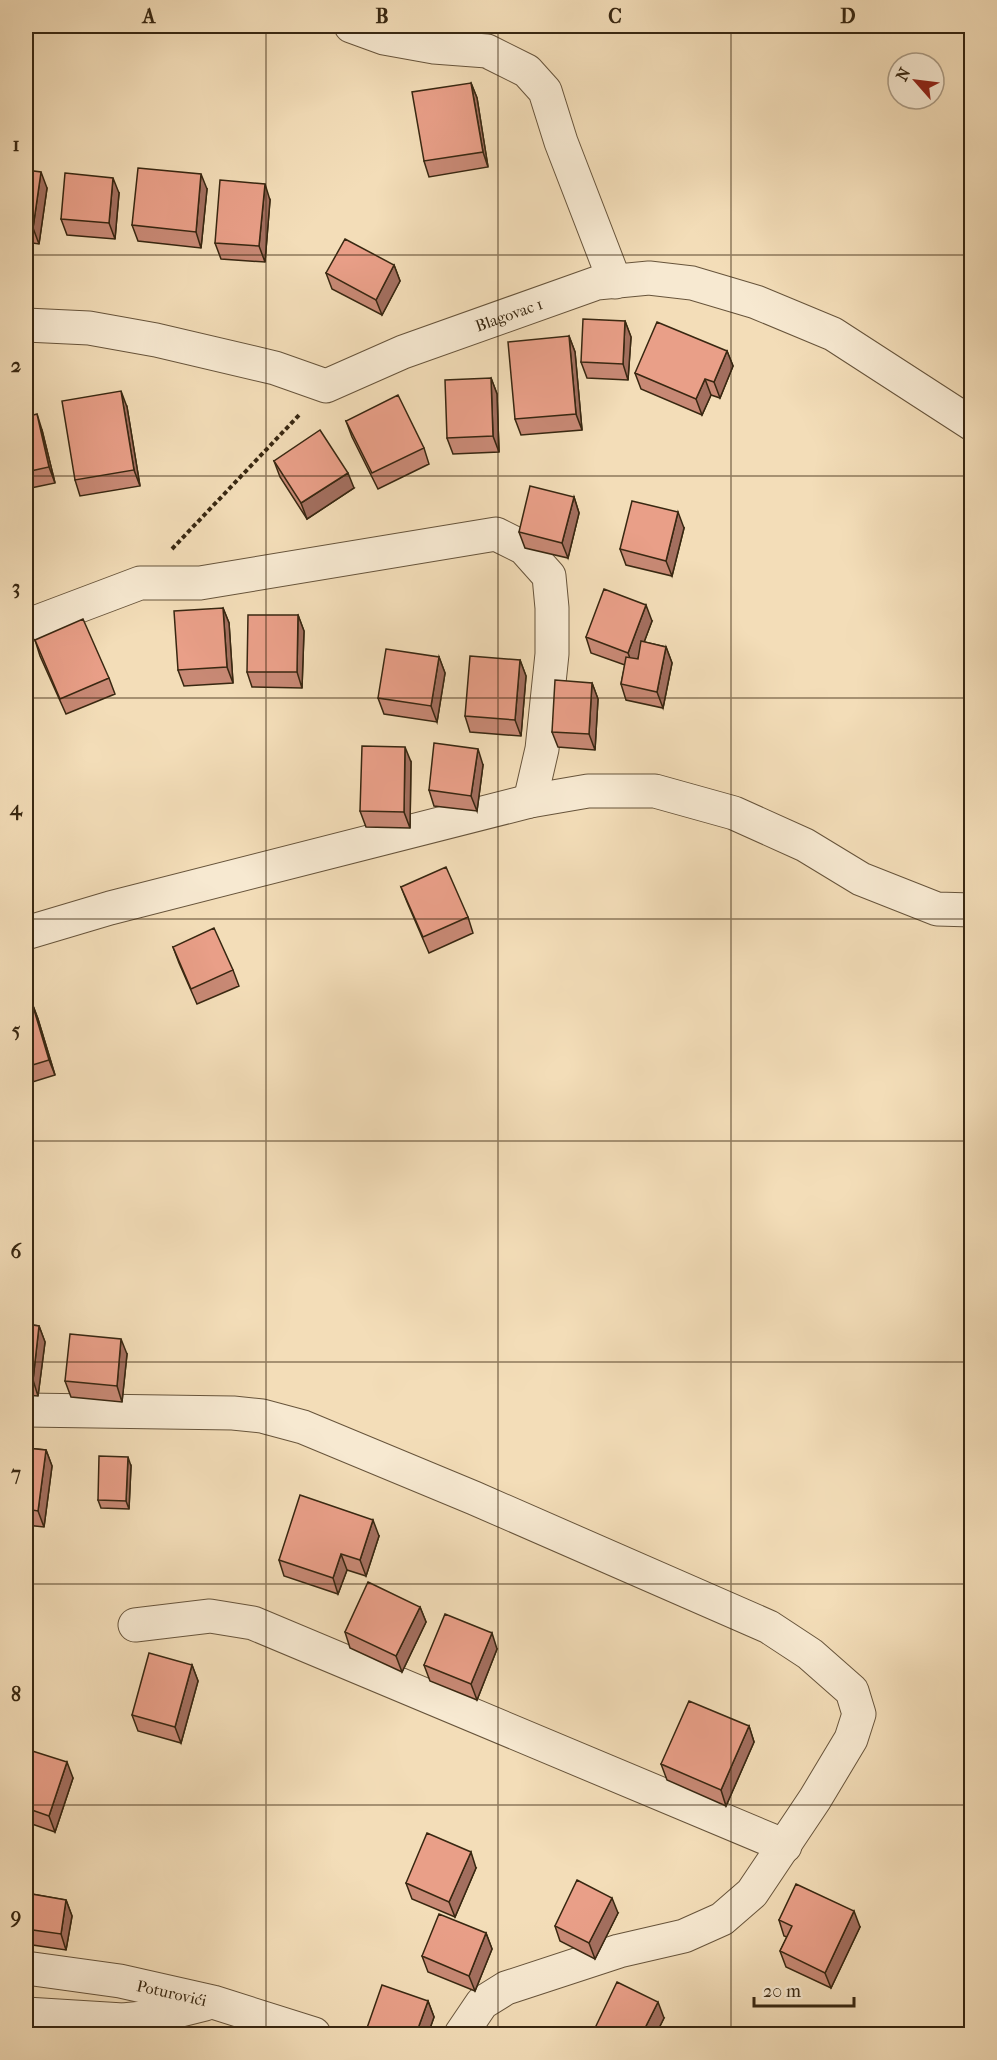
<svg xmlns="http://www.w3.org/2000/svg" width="997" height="2060" viewBox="0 0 997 2060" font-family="'IM FELL French Canon',serif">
<rect width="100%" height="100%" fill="#f3ddb8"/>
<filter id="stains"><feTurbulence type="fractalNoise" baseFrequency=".00333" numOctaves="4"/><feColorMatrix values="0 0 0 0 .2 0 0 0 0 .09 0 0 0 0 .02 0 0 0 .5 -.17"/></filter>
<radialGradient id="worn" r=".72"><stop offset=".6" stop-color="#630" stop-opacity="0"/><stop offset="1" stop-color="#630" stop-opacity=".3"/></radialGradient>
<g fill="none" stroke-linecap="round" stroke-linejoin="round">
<defs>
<g id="minor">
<path d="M351 26 384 38 434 47 487 51 527 71 545 91 561 142 615 282"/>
<path id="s1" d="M26 325 89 328 156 340 275 368 326 386 403 352 597 283 649 278 692 283 756 302 833 334 972 424"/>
<path d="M26 626 140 583H200L496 534 524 548 549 576 552 608V654L542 749 530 801"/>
<path d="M26 933 110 908 530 801 588 791H655L734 813 805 845 861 879 937 909 972 910"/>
<path d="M26 1410 233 1413 262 1416 303 1427 474 1498 769 1627 810 1654 852 1691 859 1714 851 1739 815 1799 752 1893 722 1919 684 1936 619 1951 506 1988 482 2003 461 2034"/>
<path d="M135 1625 210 1616 253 1623 785 1846"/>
<path id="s2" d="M26 1968 120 1981 213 2002 314 2034"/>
<path d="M26 2014 123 2020 153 2017 205 2004"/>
</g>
</defs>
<use href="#minor" stroke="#67543b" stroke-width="35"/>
<path stroke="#382711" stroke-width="4" stroke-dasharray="4.5 3" stroke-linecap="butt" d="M172 549 301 413"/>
<use href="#minor" stroke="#f7e9d1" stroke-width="33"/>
</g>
<path fill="#c88975" stroke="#382711" stroke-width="1.5" d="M471 83 477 98 488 167 429 177 424 161Z
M26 170 47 188 39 244 26 242Z
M207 189 201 248 138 241 132 225Z
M119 193 115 239 67 235 61 219Z
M270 200 265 262 221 259 215 243Z
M394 265 400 281 382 315 332 289 326 273Z
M625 321 631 337 628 380 587 378 581 362Z
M569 336 575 352 582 430 521 435 515 419Z
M727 351 733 366 720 398 711 395 702 415 641 389 635 373Z
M491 378 497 394 499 452 453 454 447 438Z
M127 407 140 486 80 496 75 480Z
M26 417 42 430 55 483 26 489Z
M346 421 424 448 429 464 378 489 352 437Z
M274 461 354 488 307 519 280 477Z
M574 497 579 513 568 558 525 548 519 532Z
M684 528 672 576 626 565 620 549Z
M223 608 229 623 233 683 184 686 178 670Z
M298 615 304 631 302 688 252 687 247 672Z
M652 621 644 642 666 647 672 663 663 708 626 700 621 684 625 665 591 653 586 637Z
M35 640 109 678 115 694 66 714 40 656Z
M439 657 445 673 437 722 384 714 378 698Z
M520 660 526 676 521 736 470 732 465 716Z
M592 683 598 699 595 750 558 747 552 732Z
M411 762 410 828 366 827 360 811Z
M483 765 477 811 434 806 429 790Z
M401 887 468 917 473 933 429 953 407 902Z
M173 947 233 970 239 986 197 1004 179 963Z
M32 1003 38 1019 55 1075 26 1084V1005Z
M26 1324 39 1326 45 1342 38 1396 26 1395Z
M127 1354 122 1402 71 1397 65 1381Z
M26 1448 46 1450 52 1466 44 1527 26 1525Z
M131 1466 129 1509 101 1508 98 1500Z
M379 1536 366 1576 347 1570 338 1594 284 1576 279 1560Z
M420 1607 426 1622 402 1672 350 1648 345 1632Z
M497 1649 477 1700 430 1681 424 1665Z
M192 1665 198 1681 181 1743 138 1731 132 1715Z
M749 1726 754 1742 726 1806 667 1780 661 1764Z
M26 1749 73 1778 55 1832 26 1822Z
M476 1868 455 1917 412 1899 406 1883Z
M26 1893 66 1900 72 1916 66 1950 26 1944Z
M618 1913 595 1959 560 1941 555 1926Z
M779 1920 860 1927 831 1988 786 1967 780 1951 787 1937 784 1936Z
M486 1933 492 1949 475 1991 428 1972 422 1956Z
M428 2001 434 2017 428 2034H370L367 2028Z
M664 2018 656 2034H597L595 2028Z"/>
<path fill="#a36f5f" stroke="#382711" stroke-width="1.5" d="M471 83 477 98 488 167 483 152Z
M41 172 47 188 39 244 33 228Z
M201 174 207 189 201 248 196 232Z
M113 178 119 193 115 239 109 223Z
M265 184 270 200 265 262 259 246Z
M394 265 400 281 382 315 376 300Z
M625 321 631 337 628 380 623 364Z
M569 336 575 352 582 430 576 414Z
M727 351 733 366 720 398 714 382Z
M491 378 497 394 499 452 493 436Z
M705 379 711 395 702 415 696 399Z
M121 391 127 407 140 486 134 470Z
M37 414 42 430 55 483 49 467Z
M348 473 354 488 307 519 301 503Z
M574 497 579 513 568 558 562 543Z
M678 512 684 528 672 576 666 561Z
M646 605 652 621 634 669 628 653Z
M223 608 229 623 233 683 227 667Z
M298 615 304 631 302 688 297 672Z
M666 647 672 663 663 708 657 692Z
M439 657 445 673 437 722 431 706Z
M520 660 526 676 521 736 515 720Z
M592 683 598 699 595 750 589 734Z
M405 747 411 762 410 828 404 812Z
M478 749 483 765 477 811 471 796Z
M32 1003 38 1019 55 1075 49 1060Z
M39 1326 45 1342 38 1396 33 1380Z
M121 1339 127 1354 122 1402 117 1386Z
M46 1450 52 1466 44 1527 38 1511Z
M128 1457 131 1466 129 1509 126 1501Z
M373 1520 379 1536 366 1576 360 1560Z
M341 1554 347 1570 338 1594 333 1578Z
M420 1607 426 1622 402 1672 396 1656Z
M492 1633 497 1649 477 1700 471 1684Z
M192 1665 198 1681 181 1743 175 1727Z
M749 1726 754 1742 726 1806 721 1790Z
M67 1762 73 1778 55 1832 49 1816Z
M471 1852 476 1868 455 1917 449 1902Z
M612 1898 618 1913 595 1959 589 1943Z
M66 1900 72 1916 66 1950 61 1934Z
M854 1911 860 1927 831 1988 825 1973Z
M486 1933 492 1949 475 1991 469 1976Z
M428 2001 434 2017 428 2034H416Z
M658 2002 664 2018 656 2034H642Z"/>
<path fill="#e99f88" stroke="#382711" stroke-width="1.5" d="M471 83 483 152 424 161 412 92Z
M138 168 201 174 196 232 132 225Z
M26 170 41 172 33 228 26 227Z
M65 173 113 178 109 223 61 219Z
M220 180 265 184 259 246 215 243Z
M345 239 394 265 376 300 326 273Z
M583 319 625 321 623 364 581 362Z
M657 322 727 351 714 382 705 379 696 399 635 373Z
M569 336 576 414 515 419 508 342Z
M491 378 493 436 447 438 445 380Z
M121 391 134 470 75 480 62 401Z
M398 395 424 448 372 473 346 421Z
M37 414 49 467 26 472V417Z
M320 430 348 473 301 503 274 461Z
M530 486 574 497 562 543 519 532Z
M632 501 678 512 666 561 620 549Z
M604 589 646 605 628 653 586 637Z
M223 608 227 667 178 670 174 611Z
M248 615H298L297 672H247Z
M83 619 109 678 60 699 35 640Z
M641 641 666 647 657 692 621 684 626 657 638 659Z
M386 649 439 657 431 706 378 698Z
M470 656 520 660 515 720 465 716Z
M555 680 592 683 589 734 552 732Z
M434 743 478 749 471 796 429 790Z
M362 746 405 747 404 812 360 811Z
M446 867 468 917 423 937 401 887Z
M214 928 233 970 191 989 173 947Z
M32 1003 49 1060 26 1067V1005Z
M26 1324 39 1326 33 1380H26Z
M70 1334 121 1339 117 1386 65 1381Z
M26 1448 46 1450 38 1511 26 1509Z
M99 1456 128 1457 126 1501 98 1500Z
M300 1495 373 1520 360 1560 341 1554 333 1578 279 1560Z
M368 1582 420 1607 396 1656 345 1632Z
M445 1614 492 1633 471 1684 424 1665Z
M149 1653 192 1665 175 1727 132 1715Z
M689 1701 749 1726 721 1790 661 1764Z
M26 1749 67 1762 49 1816 26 1808Z
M427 1833 471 1852 449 1902 406 1883Z
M577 1880 612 1898 589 1943 555 1926Z
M796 1884 854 1911 825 1973 780 1951 792 1926 779 1920Z
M26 1893 66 1900 61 1934 26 1929Z
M439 1914 486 1933 469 1976 422 1956Z
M617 1982 658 2002 642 2034H609L595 2028Z
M382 1985 428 2001 416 2034H387L367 2028Z"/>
<path fill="none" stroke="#382711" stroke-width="1.5" stroke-opacity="0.55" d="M266 26V2034M498 26V2034M731 26V2034M26 255H972M26 476H972M26 698H972M26 919H972M26 1141H972M26 1362H972M26 1584H972M26 1805H972"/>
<g text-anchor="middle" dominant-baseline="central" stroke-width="4.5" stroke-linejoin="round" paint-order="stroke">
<g font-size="16" fill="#382711" stroke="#f7e9d1">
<text stroke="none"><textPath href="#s1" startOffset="504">Blagovac 1</textPath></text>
<text stroke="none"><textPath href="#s2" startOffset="148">Poturovići</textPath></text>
</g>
</g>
<rect width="997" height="2060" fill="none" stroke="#f3ddb8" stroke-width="66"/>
<g transform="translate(916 81) rotate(298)"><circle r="28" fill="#f7e9d1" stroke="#ab9b84" stroke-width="1.5"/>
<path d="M0-4.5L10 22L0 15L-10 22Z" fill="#8f2418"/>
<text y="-9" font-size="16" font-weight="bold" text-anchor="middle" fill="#382711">N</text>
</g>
<path d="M754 1997v9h100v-9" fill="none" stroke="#382711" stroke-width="3"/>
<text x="763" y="1997" font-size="18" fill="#382711" stroke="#f7e9d1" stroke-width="4.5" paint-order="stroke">20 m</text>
<rect x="33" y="33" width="931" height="1994" fill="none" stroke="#382711" stroke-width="2"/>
<g font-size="20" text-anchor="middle" font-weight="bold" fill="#382711">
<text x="149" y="23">A</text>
<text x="382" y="23">B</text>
<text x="615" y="23">C</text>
<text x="848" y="23">D</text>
<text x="16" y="151">1</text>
<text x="16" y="372">2</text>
<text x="16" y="594">3</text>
<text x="16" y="815">4</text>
<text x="16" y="1037">5</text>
<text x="16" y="1258">6</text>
<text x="16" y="1480">7</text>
<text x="16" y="1701">8</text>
<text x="16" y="1923">9</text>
</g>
<rect width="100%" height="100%" filter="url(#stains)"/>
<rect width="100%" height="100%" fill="url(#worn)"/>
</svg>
